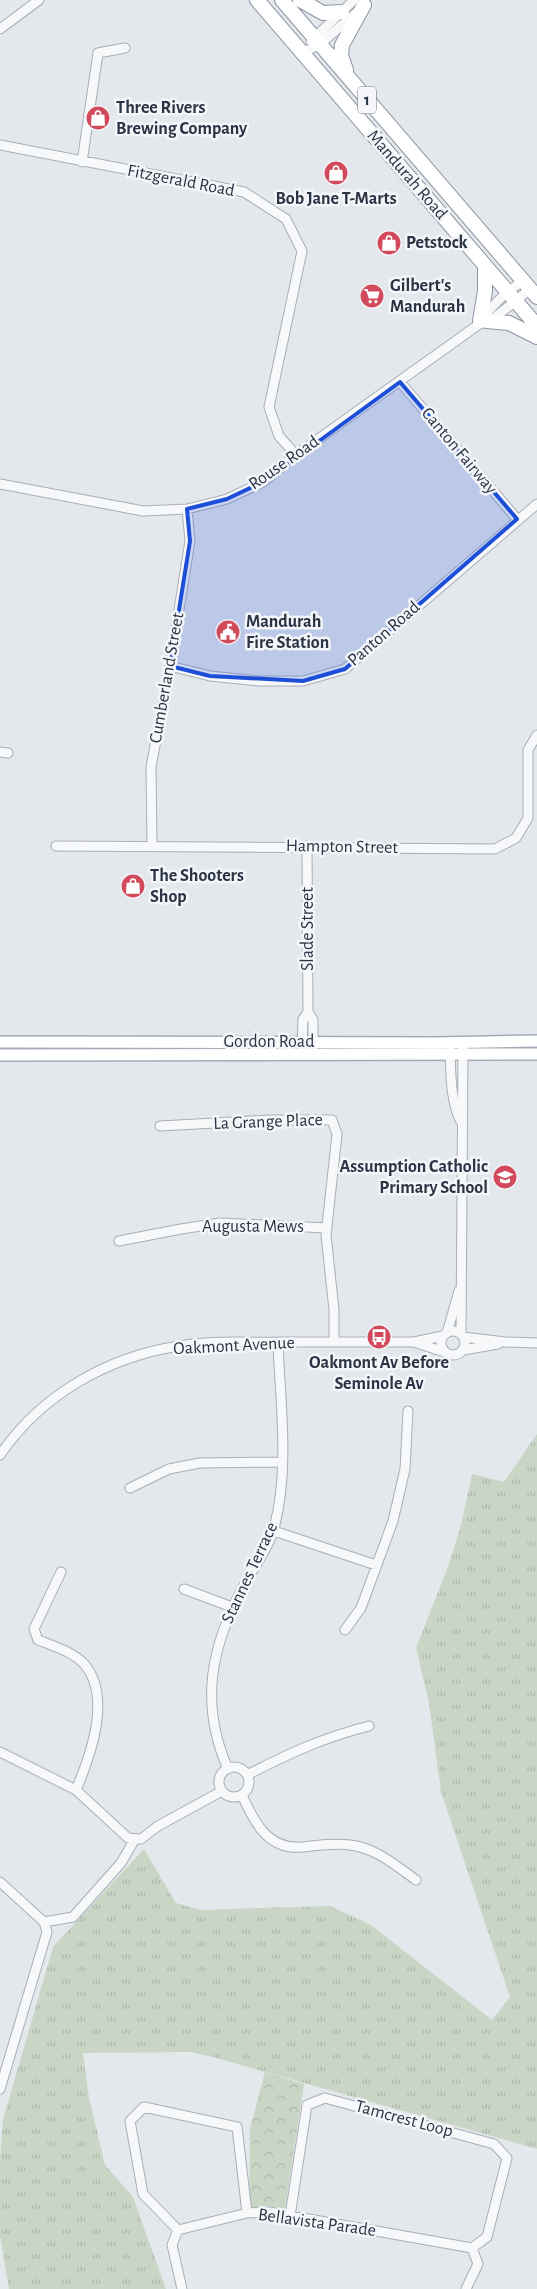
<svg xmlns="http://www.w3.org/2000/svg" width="537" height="2289" viewBox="0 0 537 2289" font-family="'Alegreya Sans',sans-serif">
<defs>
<pattern id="grass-tufts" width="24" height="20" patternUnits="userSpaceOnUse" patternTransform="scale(1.25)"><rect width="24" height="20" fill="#c9d6c5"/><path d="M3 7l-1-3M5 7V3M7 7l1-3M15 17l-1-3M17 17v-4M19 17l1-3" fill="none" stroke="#adb8ab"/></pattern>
<pattern id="forest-crowns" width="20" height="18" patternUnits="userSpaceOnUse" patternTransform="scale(1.25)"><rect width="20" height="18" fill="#c9d6c5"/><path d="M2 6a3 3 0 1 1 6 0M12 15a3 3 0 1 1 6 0" fill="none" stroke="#adb8ab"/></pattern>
</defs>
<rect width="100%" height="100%" fill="#e4e7ec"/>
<path fill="url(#grass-tufts)" d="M537 1434V2149L213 2057 190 2052 83 2053 89 2098 105 2165 133 2197 166 2289H9L0 2236V2160L3 2120 53 1947 144 1849 176 1903 201 1910 330 1906 371 1925 492 2020 510 1997 441 1792 429 1703 416 1648 448 1567 461 1525 472 1474 504 1482Z"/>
<path fill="url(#forest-crowns)" d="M265 2072 304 2084 285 2209 268 2206 249 2208 250 2129Z"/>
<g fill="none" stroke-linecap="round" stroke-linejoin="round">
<defs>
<path id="minor" d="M0 29 39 0
M311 41 354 0
M302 53 320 44 356 13
M0 145 244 192 286 219 302 251 269 407 279 436 296 455
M82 162 98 53 125 48
M483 316 507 292 523 281
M400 382 517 519
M0 484 143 511 187 509 227 499 263 482 296 455 478 325 493 319 530 289
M170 666 210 676 259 681H303L345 669 537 504
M0 752 8 753
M56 846 495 849 516 838 528 818V750L537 735
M152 846 151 767 170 666 190 541 187 509
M307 846 308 1012 313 1020V1047
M302 1048 303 1019 308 1012
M450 1050C451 1074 450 1097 460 1120
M160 1126 271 1120H332L337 1134 326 1235 334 1310V1342
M119 1241 181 1229 220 1223 327 1228
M441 1343a12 12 0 1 1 24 0a12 12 0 1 1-24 0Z
M447 1333 459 1291
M461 1334 463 1048
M463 1337 505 1342 537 1343
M414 1342 444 1352
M463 1350 498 1344
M0 1455C41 1395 107 1357 179 1346 214 1340 250 1343 285 1342 328 1342 371 1342 414 1342L443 1336
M130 1488 169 1469 200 1463 282 1462
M274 1531 376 1565
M61 1572 34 1629 38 1640C53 1646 74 1652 85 1665 112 1698 90 1757 76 1790
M184 1589 232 1607
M345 1630 361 1608 393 1521 405 1469 408 1411
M0 1752 76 1790 128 1838 141 1839 158 1826 222 1791
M219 1782a15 15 0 1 1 30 0a15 15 0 1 1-30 0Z
M228 1769C199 1703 211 1646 244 1585 254 1567 269 1547 274 1528 290 1469 280 1402 278 1342
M247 1775C290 1753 322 1738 369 1726
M242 1795C254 1822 268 1851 304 1847 319 1845 334 1843 350 1845 376 1848 395 1865 416 1880
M0 1882 44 1922 47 1932 0 2089
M44 1922 73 1917 121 1863 135 1839
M290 2216 307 2105 325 2098 494 2144 507 2158 487 2237 472 2248
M178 2230 143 2194 130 2121 144 2107 237 2127 247 2213
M182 2289 172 2245 178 2230 247 2213 269 2212 472 2248 478 2264 466 2289"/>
<path id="major" d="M0 1042 436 1043 537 1041
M0 1055 537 1054"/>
<path id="highway" d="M257 0 537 326
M282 0 537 297
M300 0 323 13 342 12
M346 70 341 55 342 45 364 5
M480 321 485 291V267
M487 321 509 323 537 337"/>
</defs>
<use href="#minor" stroke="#a9aeb7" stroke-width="11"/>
<use href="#major" stroke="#a3abb8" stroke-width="14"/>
<use href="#highway" stroke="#8b94a3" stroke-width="16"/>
<use href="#minor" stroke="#f7f8fa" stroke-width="9"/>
<use href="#major" stroke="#fff" stroke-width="11"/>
<use href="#highway" stroke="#fff" stroke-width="14"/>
</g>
<path fill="#1d4ed8" fill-opacity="0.2" stroke="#1d4ed8" stroke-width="4" stroke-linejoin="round" d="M400 382 517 519 345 669 303 681 210 676 170 666 190 541 187 509 227 499 263 482Z"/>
<defs>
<symbol id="shop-disc" viewBox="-11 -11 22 22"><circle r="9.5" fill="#d1495b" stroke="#f4f6f9"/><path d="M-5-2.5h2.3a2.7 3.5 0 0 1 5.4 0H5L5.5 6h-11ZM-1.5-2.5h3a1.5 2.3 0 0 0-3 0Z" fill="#fff"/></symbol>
<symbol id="supermarket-disc" viewBox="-11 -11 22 22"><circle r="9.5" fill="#d1495b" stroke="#f4f6f9"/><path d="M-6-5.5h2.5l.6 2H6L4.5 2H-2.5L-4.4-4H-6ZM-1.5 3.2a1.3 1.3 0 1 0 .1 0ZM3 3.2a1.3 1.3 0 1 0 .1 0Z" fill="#fff"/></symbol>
<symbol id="civic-disc" viewBox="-11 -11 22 22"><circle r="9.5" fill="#d1495b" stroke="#f4f6f9"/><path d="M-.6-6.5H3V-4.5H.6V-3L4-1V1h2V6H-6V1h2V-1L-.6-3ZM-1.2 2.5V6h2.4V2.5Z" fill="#fff"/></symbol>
<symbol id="school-disc" viewBox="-11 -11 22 22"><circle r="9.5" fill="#d1495b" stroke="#f4f6f9"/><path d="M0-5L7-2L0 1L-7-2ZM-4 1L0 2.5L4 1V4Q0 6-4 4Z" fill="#fff"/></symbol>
<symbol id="bus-disc" viewBox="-11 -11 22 22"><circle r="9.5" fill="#d1495b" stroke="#f4f6f9"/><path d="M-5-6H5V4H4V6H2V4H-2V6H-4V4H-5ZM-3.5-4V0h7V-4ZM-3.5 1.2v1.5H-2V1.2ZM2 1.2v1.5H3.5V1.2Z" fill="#fff"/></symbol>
</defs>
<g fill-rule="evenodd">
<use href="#shop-disc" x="84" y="104" width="28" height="28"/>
<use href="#shop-disc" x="322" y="159" width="28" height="28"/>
<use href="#shop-disc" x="375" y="229" width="28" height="28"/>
<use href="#supermarket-disc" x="358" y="282" width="28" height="28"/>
<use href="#civic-disc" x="214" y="618" width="28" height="28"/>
<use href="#shop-disc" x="119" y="872" width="28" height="28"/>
<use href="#school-disc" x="491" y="1163" width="28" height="28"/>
<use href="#bus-disc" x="365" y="1323" width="28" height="28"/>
</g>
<g text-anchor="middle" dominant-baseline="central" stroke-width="5" stroke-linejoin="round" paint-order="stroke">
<rect fill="#f4f6f9" stroke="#676e7b" stroke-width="1" x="358" y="86.5" width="18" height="27" rx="4"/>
<g font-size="16" font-weight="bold" fill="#2b3445">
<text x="367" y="100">1</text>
</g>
<g font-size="18" font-weight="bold" fill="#2b3445" stroke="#f4f6f9" text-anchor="start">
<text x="116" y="108">Three Rivers<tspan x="116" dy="21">Brewing Company</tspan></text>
<text x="336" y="199" text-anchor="middle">Bob Jane T-Marts</text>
<text x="406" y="243">Petstock</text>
<text x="390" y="286">Gilbert's<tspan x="390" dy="21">Mandurah</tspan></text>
<text x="246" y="622">Mandurah<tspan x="246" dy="21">Fire Station</tspan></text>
<text x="150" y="876">The Shooters<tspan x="150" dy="21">Shop</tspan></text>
<text x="488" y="1167" text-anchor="end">Assumption Catholic<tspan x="488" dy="21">Primary School</tspan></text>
<text x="379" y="1363" text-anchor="middle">Oakmont Av Before<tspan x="379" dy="21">Seminole Av</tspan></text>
</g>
<g font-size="18" fill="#2b3445" stroke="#f4f6f9">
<text transform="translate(407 175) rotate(49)">Mandurah Road</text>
<text transform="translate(181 181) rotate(11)">Fitzgerald Road</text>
<text transform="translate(459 451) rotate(50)">Canton Fairway</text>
<text transform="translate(284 463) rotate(-35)">Rouse Road</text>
<text transform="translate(384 634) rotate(-41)">Panton Road</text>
<text transform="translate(167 678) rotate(-80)">Cumberland Street</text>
<text transform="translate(342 847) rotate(1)">Hampton Street</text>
<text transform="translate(308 929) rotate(-90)">Slade Street</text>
<text x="269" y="1042">Gordon Road</text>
<text transform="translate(268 1122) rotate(-2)">La Grange Place</text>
<text x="253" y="1227">Augusta Mews</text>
<text transform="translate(234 1346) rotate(-3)">Oakmont Avenue</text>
<text transform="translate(250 1573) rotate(-65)">Stannes Terrace</text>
<text transform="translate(404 2119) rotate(15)">Tamcrest Loop</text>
<text transform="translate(317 2223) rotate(8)">Bellavista Parade</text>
</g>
</g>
</svg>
